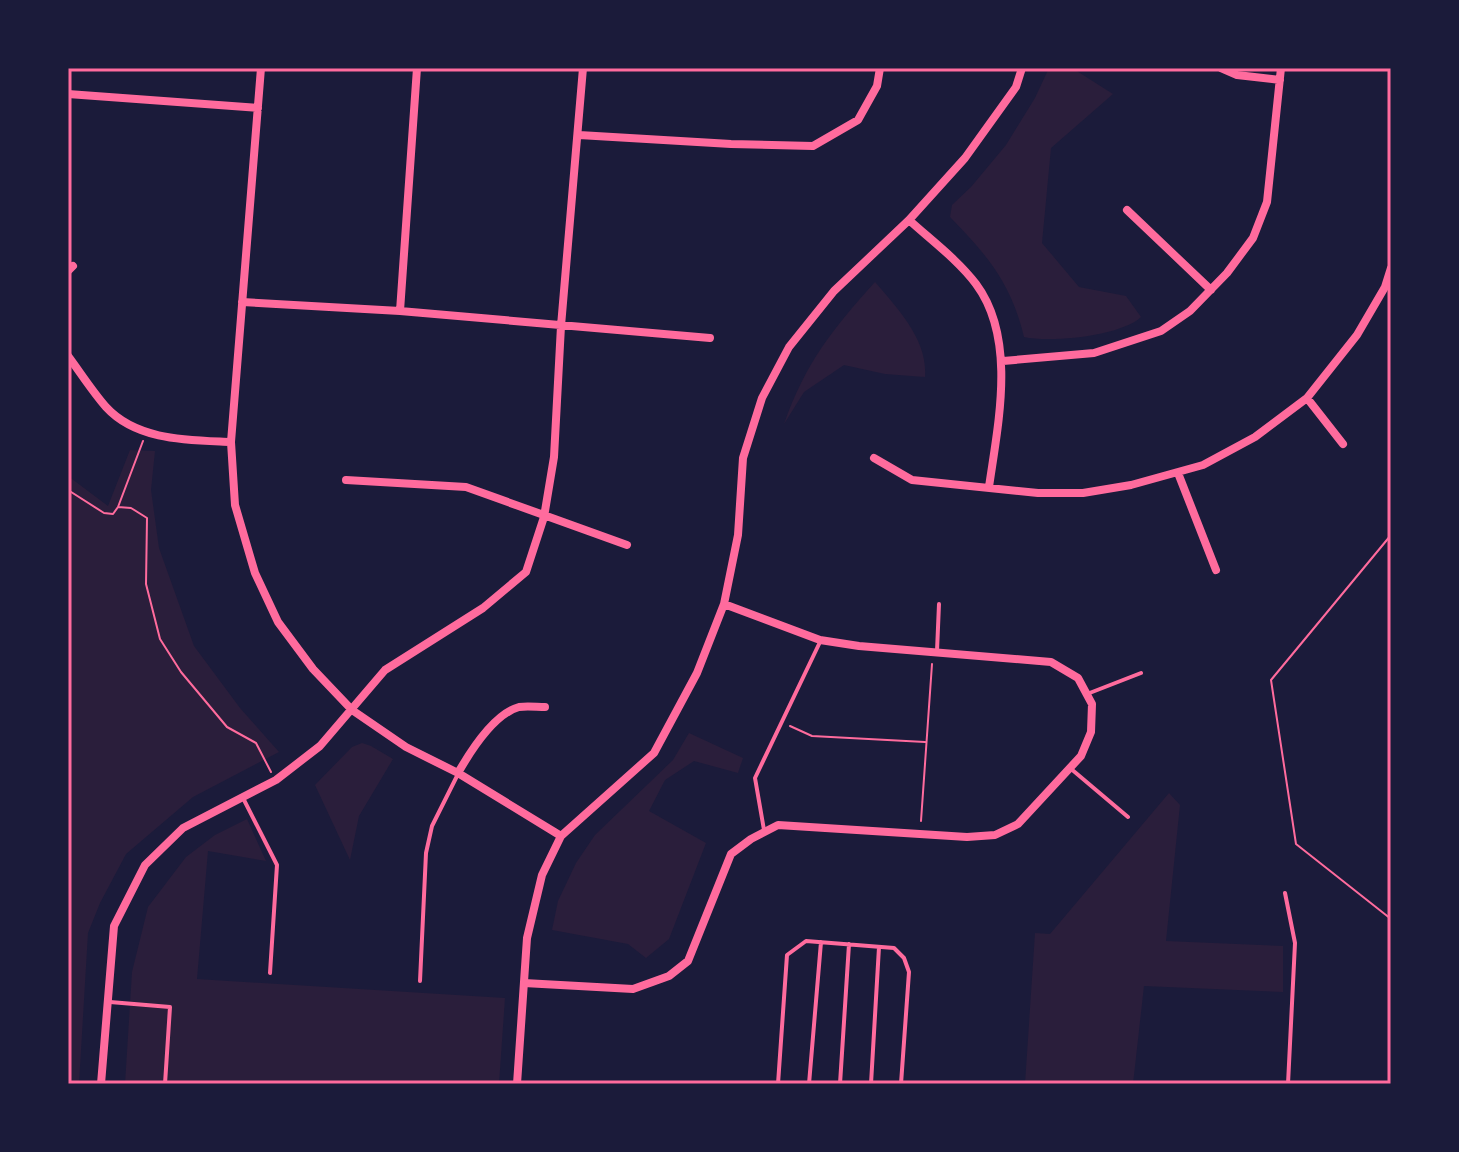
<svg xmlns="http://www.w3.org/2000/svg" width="1459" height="1152" viewBox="0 0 1459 1152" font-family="Quicksand,sans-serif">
<rect width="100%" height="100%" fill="#1b1b3a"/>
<path fill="#2a1e3b" d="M1049 68H1072L1113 94 1051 148 1042 243 1079 287 1126 296 1141 317C1121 336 1051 343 1024 337 1011 283 988 256 950 217L952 205 971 187 1006 145 1035 98Z
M875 282C898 309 928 340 925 377L885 374 844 365 804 392 784 424C806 362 832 330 875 282Z
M130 450 155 451 151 490 159 548 194 646 240 708 279 752 193 797 126 854 100 903 88 933 79 1084H68V476L108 506Z
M689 733 743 758 738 773 694 761 665 780 649 811 706 843 669 939 646 958 628 944 552 930 558 901 576 863 595 835 673 760Z
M362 743 371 746 393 759 359 816 350 860 315 785 352 747Z
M1169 793 1180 805 1166 941 1283 946V992L1144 986 1133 1084H1025L1035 933 1050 934Z
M247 819 266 861 208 851 197 979 505 998 499 1084H125L132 972 148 907 186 857 215 835Z"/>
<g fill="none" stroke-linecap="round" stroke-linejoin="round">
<path stroke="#ff6b9d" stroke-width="2" d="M68 490 104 513 113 514 118 507 143 441
M118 507 131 508 147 518 146 584 160 639 181 672 227 727 256 743 271 772
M1391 535 1271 680 1296 844 1391 919
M790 726 812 736 925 742
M921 821 932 664"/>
<path stroke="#ff6b9d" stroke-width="4" d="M937 651 939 604
M1087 694 1141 673
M1070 768 1128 817
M243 798 277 865 270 973
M764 830 755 778 820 642
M1285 893 1295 943 1288 1084
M420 981 426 853 432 826 458 774
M110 1002 170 1007 165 1084
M778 1084 787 955 806 941 894 948 904 958 909 972 901 1084
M809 1084 821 942
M840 1084 849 944
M871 1084 879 947"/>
<path stroke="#ff6b9d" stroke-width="8" d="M261 68 231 442 235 505 255 573 278 622 313 669 352 710 406 747 458 773 561 836
M1221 68 1237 75 1280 80
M68 94 258 108
M579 135 731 144 813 146 858 120 877 86 880 68
M1127 210 1211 290
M909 220C931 240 958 260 976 284 1017 339 998 424 989 487
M68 271 73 266
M242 302 400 311 710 338
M400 311 417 68
M68 356C80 372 92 391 106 407 137 441 189 440 231 442
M1003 361 1094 353 1161 331 1190 311 1227 273 1253 238 1267 202 1281 68
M1307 398 1343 444
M874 458 912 480 1038 493H1083L1131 485 1203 465 1255 437 1307 398 1357 335 1385 287 1391 268
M1178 473 1216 570
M346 480 466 487 627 545
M458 773C470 752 494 714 519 707 527 706 537 707 545 707
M524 983 633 989 669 976 688 961 731 854 751 839 778 825 967 837 995 835 1018 824 1081 756 1091 732 1092 704 1078 678 1051 662 859 646 820 640 724 604
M101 1084 114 926 145 865 183 828 276 780 320 746 385 670 483 608 526 572 544 517 554 457 561 326 583 68
M517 1084 527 938 542 875 561 836 654 753 697 673 724 604 738 535 743 458 762 398 789 347 834 291 909 220 965 158 1016 87 1022 68"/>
</g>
<rect width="1459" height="1152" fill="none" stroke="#1b1b3a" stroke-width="140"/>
<rect x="70" y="70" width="1319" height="1012" fill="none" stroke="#ff6b9d" stroke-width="3"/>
</svg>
